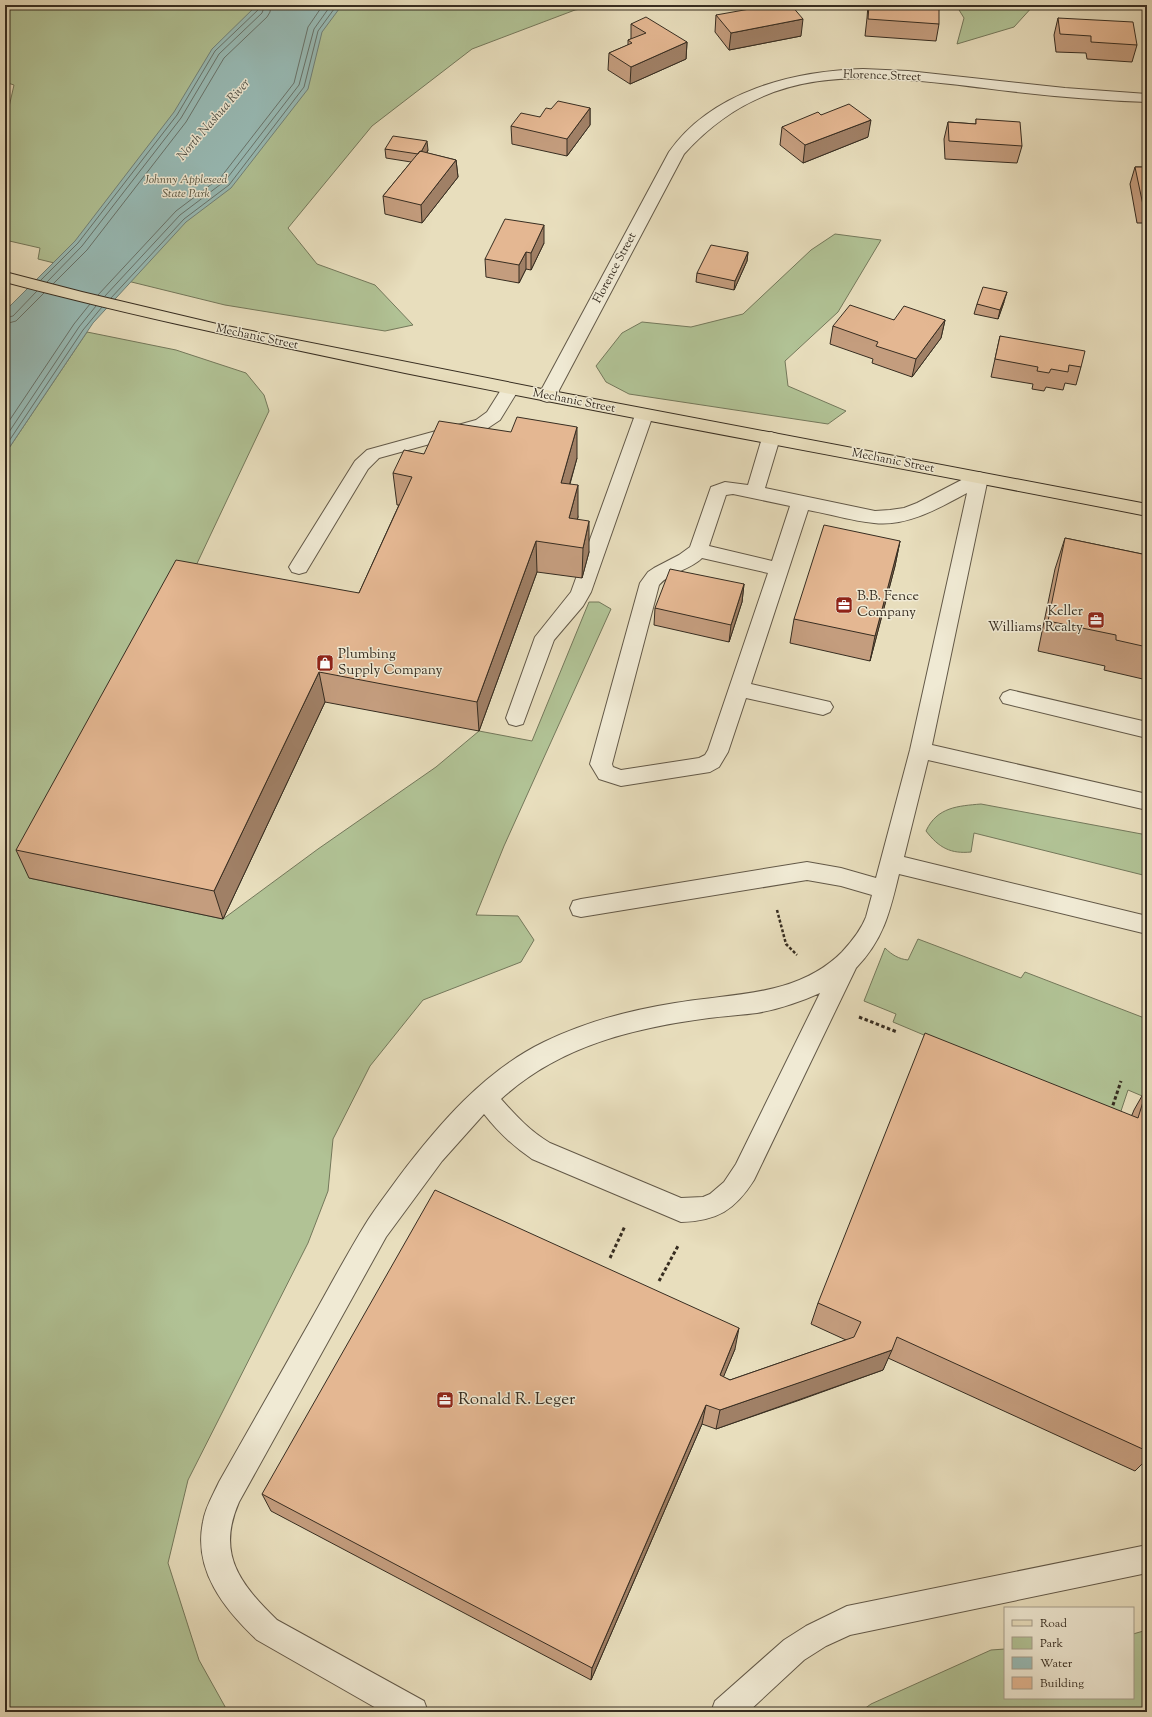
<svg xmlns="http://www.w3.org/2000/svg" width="1152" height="1717" viewBox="0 0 1152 1717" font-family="'Sorts Mill Goudy',serif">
<rect width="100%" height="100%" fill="#e8debd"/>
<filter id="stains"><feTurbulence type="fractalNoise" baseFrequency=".005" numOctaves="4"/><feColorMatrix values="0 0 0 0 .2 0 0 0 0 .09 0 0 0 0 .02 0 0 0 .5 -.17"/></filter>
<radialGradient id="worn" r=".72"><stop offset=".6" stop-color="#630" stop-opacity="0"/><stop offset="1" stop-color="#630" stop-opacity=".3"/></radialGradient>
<path fill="#b1c295" stroke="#74785b" d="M5 5H604L575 10 472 49 372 126 288 228 317 264 375 285 413 325 385 331 225 305 38 259 40 248 5 240V112L9 107 14 85 5 82Z
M956 5H1034L1014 27 957 44 964 18Z
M835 234 881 240 838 312 785 361 788 386 846 411 828 424 629 394 606 382 596 366 622 333 642 322 691 327 743 314 811 250Z
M87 332 176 350 246 373 264 395 269 411 184 591 29 878 223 919 318 849 436 767 479 731 532 741 589 602H599L611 609 504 846 476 915 518 916 534 940 521 962 423 1000 370 1066 333 1139 328 1191 308 1243 188 1480 168 1563 199 1660 228 1712H5V454Z
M981 804 1147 835V876L974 833 971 852C951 854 939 848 926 831 937 807 958 806 981 804Z
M918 939 1021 978 1025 972 1147 1019V1098L1128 1090 1119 1117 893 1022 896 1014 864 1001 885 948C892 955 899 959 908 960Z
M1147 1630V1712H860L871 1704 991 1650 1005 1649V1698H1133V1634Z"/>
<path fill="#98bbb6" stroke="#71827a" d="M257 5H342L322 32 308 89 231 188 186 222 93 323 5 454V311L75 241 174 112 212 49Z"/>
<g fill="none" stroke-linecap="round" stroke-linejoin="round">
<path stroke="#68746c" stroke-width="1" d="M41 280 78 243 177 115 215 51 259 9 260 5
M47 282 82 246 181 118 219 54 262 13 265 5
M53 284 87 250 186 122 224 58 267 17 270 12 271 5
M98 295 176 211 221 177 294 83 308 27 323 5
M105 296 180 215 225 181 299 85 314 29 331 5
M111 298 184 219 229 185 304 87 318 31 337 5
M5 318 13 316 37 291
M5 324 16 321 44 293
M5 427 74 324 90 304
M5 438 79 327 96 306
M5 447 83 330 102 307"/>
<defs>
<path id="minor" d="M863 69 908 71 1065 88 1147 94V102C1093 100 1038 95 984 88 870 75 770 59 684 154L556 396 553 400 547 402 541 400 538 396 669 152C712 91 793 71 863 69Z
M510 383 516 385 519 389 500 420 488 428 379 458 368 469 306 572 299 574 292 572 289 567 292 562 355 461 367 450 476 420 487 412 504 385Z
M644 409 650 411 653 415 591 592 583 606 554 640 523 724 516 726 509 724 506 718 535 637 571 592 635 415 638 411Z
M771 432 777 434 780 438 765 488 875 511 890 510 904 508 917 503 973 474 979 472 985 474 988 478 932 745 1147 794V810L928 760 904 857 1147 916V934L899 874C890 911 884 939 856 968L754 1180C735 1210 717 1221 681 1222L532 1159C513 1146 498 1132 484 1114L442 1161 386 1237 239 1502C216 1554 240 1584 277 1620L424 1701 428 1712H383L257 1640C224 1609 193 1570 203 1522 205 1508 213 1495 219 1482 250 1427 281 1373 312 1318 330 1286 348 1252 368 1220 377 1206 388 1192 398 1178 438 1125 484 1071 544 1042 585 1022 630 1010 675 1003 733 993 797 997 842 952 851 942 861 930 866 917 868 910 870 902 872 895L841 886 807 880 581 917 573 915 570 908 573 901 581 899 807 862 841 868 876 878 910 750 967 493C939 508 907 527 874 523 852 521 830 514 808 510L751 684 830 702 833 707 830 712 823 715 746 698 728 752 719 767 710 772 621 786 599 779 590 764 640 583 648 572 654 568 679 555 690 547 711 487 725 482 748 485 762 438 765 434ZM733 494 790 506 772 561 709 546 726 495ZM702 558 768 573 708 750 705 755 699 758 621 770 613 767 612 764 659 585C670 572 690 570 702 558ZM820 993 736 1164 724 1182 710 1194 703 1197 681 1198 550 1143C530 1131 516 1116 501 1099 559 1046 633 1028 709 1018 725 1016 741 1015 757 1013 779 1009 800 1002 820 993Z
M1010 690 1147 722V738L1003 703 1000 698 1003 693Z
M1147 1545V1573L850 1635 826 1646 804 1660 748 1712H711L715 1701 784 1640 806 1626 847 1606Z"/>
<path id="major" d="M5 272 82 292 217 324 547 390 1147 504V516C900 467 652 423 405 373 271 345 137 317 5 282Z"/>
</defs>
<use href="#minor" stroke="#635948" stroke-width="2"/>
<use href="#major" stroke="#372d21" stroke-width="2"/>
<path stroke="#372d21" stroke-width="2.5" stroke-dasharray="3 2" stroke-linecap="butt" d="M777 910 786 944 797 955"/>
<path stroke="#372d21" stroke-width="3" stroke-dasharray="3.5 2.5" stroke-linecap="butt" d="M859 1017 897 1032
M1111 1111 1121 1081
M610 1258 625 1226
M659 1281 678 1246"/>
<use href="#minor" fill="#f0ead4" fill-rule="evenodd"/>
<use href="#major" fill="#e8debd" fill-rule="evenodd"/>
</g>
<path fill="#c49d7e" stroke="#372d21" d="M868 5 939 24 936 41 865 36 867 18Z
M716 15 801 36 729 50 715 32Z
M1058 18 1137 45 1132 62 1087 59 1086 53 1056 52 1054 35Z
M631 24 687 42 686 59 630 84 608 70 609 53 628 45V40L631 39Z
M590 108V125L567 156 512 144 511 126 540 117 551 109Z
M821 115 868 137 803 163 780 145 782 127Z
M976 119 1022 146 1017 163 945 159 944 139 948 122 976 124Z
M385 149 428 150 427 153 456 160 458 177 422 223 385 214 383 196 411 162 386 158Z
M1135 167H1147V223H1137L1130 184Z
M544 243 531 270 526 269 519 283 486 277 485 259Z
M748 252 747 261 734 290 696 282 697 273Z
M1004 302 998 319 974 314 977 304Z
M894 320H945L941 338 912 377 872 363 873 359 830 344 833 326Z
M1000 336 1081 367 1076 385 1065 383 1063 390 1046 387 1044 391 1032 389 1033 384 991 377Z
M424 454 577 458 570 484 578 517 577 520 589 552 582 578 537 572 479 731 325 702 223 919 29 878 16 850 359 593 399 505H397L393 473Z
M1065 538 1147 555V680L1104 670 1105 666 1038 651 1055 569Z
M900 541 895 566 870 661 790 643 794 619Z
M744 584 742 602 729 642 654 625 655 608Z
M1147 1087V1459L1135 1471 888 1358 883 1370 800 1400 716 1429 702 1424 591 1680 271 1511 262 1494 735 1349 723 1377 730 1380 846 1340 811 1324 818 1303 1132 1115 1134 1110Z"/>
<path fill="#a08066" stroke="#372d21" d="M803 19 801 36 729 50 731 33Z
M687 42 686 59 630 84 631 67Z
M590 108V125L567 156V139Z
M871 120 868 137 803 163 805 145Z
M427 141 428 150 421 163 420 154Z
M456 160 458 177 422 223 421 205Z
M544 225V243L531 270V253Z
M526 252V269L519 283V265Z
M748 252 747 261 734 290 735 281Z
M1007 292 1004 302 998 319 1000 310Z
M945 320 941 338 912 377 916 359Z
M577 427V458L561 514V483Z
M578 485V517L570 546 569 518Z
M589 521V552L582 578 583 548Z
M536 541 537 572 479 731 477 702Z
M900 541 895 566 870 661 875 636Z
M744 584 742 602 729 642 731 625Z
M319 672 325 702 223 919 214 891Z
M739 1328 735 1349 716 1395 720 1375Z
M892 1350 883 1370 716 1429 720 1410Z
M706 1405 702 1424 591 1680 592 1668Z"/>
<path fill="#e4b792" stroke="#372d21" d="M772 5H791L803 19 731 33 716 15Z
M869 5H939V24L868 19Z
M646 17 687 42 631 67 609 53 632 43 628 40 646 33 631 24Z
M1058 18 1133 22 1137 45 1091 42V36L1060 34Z
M558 101 590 108 567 139 511 126 521 113 540 117 546 108 551 109Z
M849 104 871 120 805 145 782 127 818 112 821 115Z
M976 119 1020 122 1022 146 949 141 948 122 976 124Z
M393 136 427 141 421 152 420 151 418 154 385 149Z
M420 151 456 160 421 205 383 196Z
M1135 167H1147V205H1143Z
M505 219 544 225 531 253 526 252 519 265 485 259Z
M711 245 748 252 735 281 697 273Z
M983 287 1007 292 1000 310 977 304Z
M850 305 894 320 904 306 945 320 916 359 876 346 878 342 833 326Z
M1000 336 1085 351 1081 367 1069 365 1068 372 1051 369 1049 373 1037 371 1038 367 995 359Z
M517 417 577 427 561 483 578 485 569 518 589 521 583 548 536 541 477 702 319 672 214 891 16 850 176 560 359 593 412 477 393 473 404 450 424 454 439 421 511 432Z
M824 525 900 541 875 636 794 619Z
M1065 538 1147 555V647L1116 640V635L1048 621Z
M670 569 744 584 731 625 655 608Z
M925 1033 1138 1118 1147 1089V1451L897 1337 892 1350 807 1380 720 1410 706 1405 592 1668 262 1494 435 1190 739 1328 720 1375 730 1380 854 1337 861 1322 818 1303Z"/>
<defs>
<symbol id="office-square" viewBox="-11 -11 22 22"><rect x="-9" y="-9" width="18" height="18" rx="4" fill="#8f2418" stroke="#f0ead4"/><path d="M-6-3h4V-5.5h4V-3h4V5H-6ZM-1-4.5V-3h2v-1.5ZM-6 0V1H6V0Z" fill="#fff"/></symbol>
<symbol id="shop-square" viewBox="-11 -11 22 22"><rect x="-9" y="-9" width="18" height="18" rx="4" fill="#8f2418" stroke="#f0ead4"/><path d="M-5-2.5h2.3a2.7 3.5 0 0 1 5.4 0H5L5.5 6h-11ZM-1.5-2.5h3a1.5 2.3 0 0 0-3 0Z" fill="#fff"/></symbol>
</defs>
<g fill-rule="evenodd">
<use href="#office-square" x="834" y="595" width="20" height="20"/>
<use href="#office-square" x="1086" y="610" width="20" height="20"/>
<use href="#shop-square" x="315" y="653" width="20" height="20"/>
<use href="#office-square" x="435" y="1390" width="20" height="20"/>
</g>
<g text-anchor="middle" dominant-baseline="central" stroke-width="3" stroke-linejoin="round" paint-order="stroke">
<g font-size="12" fill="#372d21" stroke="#f0ead4">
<text transform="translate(882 76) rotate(2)">Florence Street</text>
<text transform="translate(615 268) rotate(-62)">Florence Street</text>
<text transform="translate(257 337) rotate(12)">Mechanic Street</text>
<text transform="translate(574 401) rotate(11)">Mechanic Street</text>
<text transform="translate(893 461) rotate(11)">Mechanic Street</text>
</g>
<g font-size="12" font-style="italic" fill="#56523e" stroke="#f0ead4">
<text x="186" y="180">Johnny Appleseed<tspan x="186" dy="14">State Park</tspan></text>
</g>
<g font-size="13" font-style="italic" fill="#4f5046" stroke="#f0ead4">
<text transform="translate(214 120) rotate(-49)">North Nashua River</text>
</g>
<g font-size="14" fill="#372d21" stroke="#f0ead4" text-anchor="start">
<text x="857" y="597">B.B. Fence<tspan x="857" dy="16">Company</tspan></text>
<text x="1083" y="612" text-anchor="end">Keller<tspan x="1083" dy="16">Williams Realty</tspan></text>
<text x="338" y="655">Plumbing<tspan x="338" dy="16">Supply Company</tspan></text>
</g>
<g font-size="17" fill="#372d21" stroke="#f0ead4" text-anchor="start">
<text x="458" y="1400">Ronald R. Leger</text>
</g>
</g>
<rect width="1152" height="1717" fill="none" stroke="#e8debd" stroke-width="20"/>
<rect x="6" y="6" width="1140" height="1705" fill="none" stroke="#372d21" stroke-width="2"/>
<rect x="10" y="10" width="1132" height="1697" fill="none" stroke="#372d21"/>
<rect x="1004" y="1607" width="130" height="92" fill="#f0ead4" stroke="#a69e8c"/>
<rect x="1012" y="1620" width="20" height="6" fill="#e8debd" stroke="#a69e8c"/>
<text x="1040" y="1627" font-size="12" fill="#372d21">Road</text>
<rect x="1012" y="1637" width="20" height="12" fill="#b1c295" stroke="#a69e8c"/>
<text x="1040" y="1647" font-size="12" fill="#372d21">Park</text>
<rect x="1012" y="1657" width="20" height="12" fill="#98bbb6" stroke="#a69e8c"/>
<text x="1040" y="1667" font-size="12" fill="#372d21">Water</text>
<rect x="1012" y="1677" width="20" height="12" fill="#e4b792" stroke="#a69e8c"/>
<text x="1040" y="1687" font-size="12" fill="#372d21">Building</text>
<rect width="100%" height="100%" filter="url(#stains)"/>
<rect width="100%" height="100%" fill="url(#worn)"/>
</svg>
